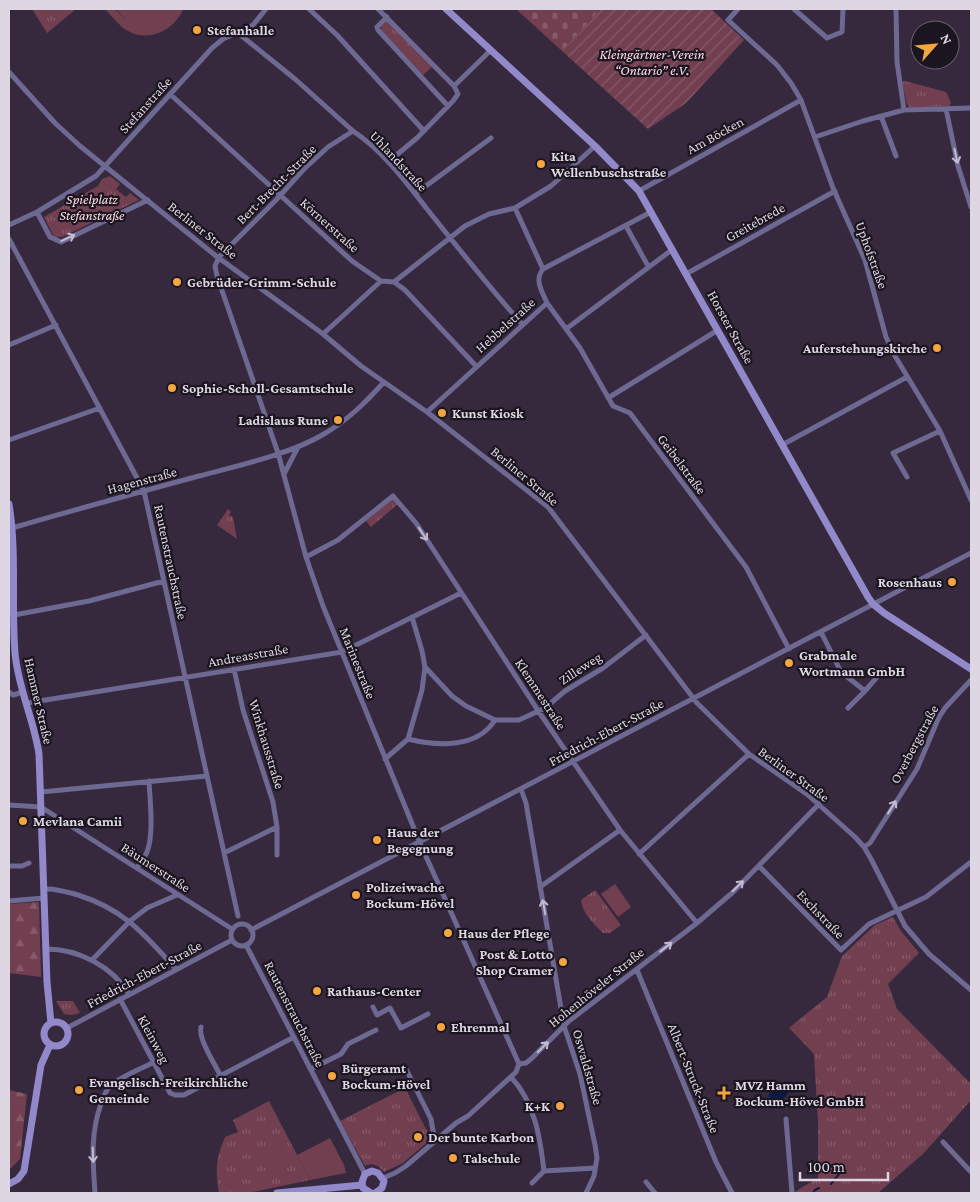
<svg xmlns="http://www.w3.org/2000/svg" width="980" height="1202" viewBox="0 0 980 1202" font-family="'Crimson Pro',serif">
<defs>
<pattern id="grass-tufts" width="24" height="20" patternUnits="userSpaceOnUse" patternTransform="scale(1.25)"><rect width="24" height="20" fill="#723f50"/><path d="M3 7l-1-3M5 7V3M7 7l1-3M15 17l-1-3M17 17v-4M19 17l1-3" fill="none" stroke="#865a69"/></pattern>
<pattern id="forest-firs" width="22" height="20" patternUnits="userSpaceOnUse" patternTransform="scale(1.25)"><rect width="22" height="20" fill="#723f50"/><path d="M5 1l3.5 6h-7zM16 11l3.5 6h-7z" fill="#865a69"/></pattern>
<pattern id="cemetery-stones" width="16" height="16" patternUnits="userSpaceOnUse" patternTransform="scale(1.25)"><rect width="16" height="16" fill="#723f50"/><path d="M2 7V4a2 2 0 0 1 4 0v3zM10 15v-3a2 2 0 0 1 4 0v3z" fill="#865a69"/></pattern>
<pattern id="garden-furrows" width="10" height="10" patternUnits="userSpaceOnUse" patternTransform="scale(1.25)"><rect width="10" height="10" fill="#723f50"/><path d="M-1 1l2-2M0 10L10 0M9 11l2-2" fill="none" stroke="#865a69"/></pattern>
<pattern id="water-ripples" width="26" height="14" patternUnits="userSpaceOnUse" patternTransform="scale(1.25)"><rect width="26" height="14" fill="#0b1a43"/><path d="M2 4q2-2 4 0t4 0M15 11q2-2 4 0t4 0" fill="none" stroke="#2e3b5e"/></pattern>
</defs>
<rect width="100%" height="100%" fill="#36293d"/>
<path fill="url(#grass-tufts)" d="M32 9H76L47 33Z
M386 22H389L432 67 423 75 381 30V26Z
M905 81 946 92 951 103 949 106 910 108 907 104 902 82Z
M110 176 120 184 116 189 126 197 130 193 139 200 62 237H55L53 235 44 217 98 186 102 179Z
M393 499 398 504 371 527 366 521Z
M228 509 231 512 229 515 233 517 237 539 217 525Z
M595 890 621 925 610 933H603C594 924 582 913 581 900Z
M893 917 901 931 919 953 888 984 897 1009 971 1084V1100L924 1153 878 1193H795L796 1191 818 1178V1123L814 1054 789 1028 827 997 842 956 875 925Z
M56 1001H73L80 1013 72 1015 64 1014Z
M405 1088 431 1139 403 1163 384 1172C378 1165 373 1162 365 1166L340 1121Z
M269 1101 310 1180 248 1193H219C215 1171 216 1158 225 1137L238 1132 233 1120Z"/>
<path fill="url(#forest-firs)" d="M39 902 41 977 9 973V904Z
M9 1090 27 1094 20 1159 9 1170Z"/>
<path fill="url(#cemetery-stones)" d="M516 9H601L562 51Z"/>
<path fill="url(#garden-furrows)" d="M601 9H711L744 40 686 103 648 129 562 51Z"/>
<path fill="#723f50" d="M105 9H115L127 21 116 9H173L174 10 175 9H183C175 30 148 43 128 31 119 26 112 16 105 9Z
M615 884 631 907 618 917 601 894Z
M330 1138 344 1165 346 1173 310 1180 297 1155Z
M277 1143 292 1164 281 1172 266 1151Z"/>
<path fill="url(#water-ripples)" d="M786 1085 789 1090C786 1099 777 1106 768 1098L769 1094Z"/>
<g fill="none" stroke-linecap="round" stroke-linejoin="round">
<path stroke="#0b1a43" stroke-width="2" d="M831 1184 843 1169
M813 1193 815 1190 819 1188"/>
<path stroke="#6d6992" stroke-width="5" d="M309 9 337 35 424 131
M378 9 454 86 491 50
M738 9 728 20 777 65 791 83 801 100 833 188 865 260 886 337 895 356 940 431 971 500
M794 9 827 38 842 32 843 9
M896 9 897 62 904 110
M387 17 377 27 378 30 448 106
M238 33 295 79 353 131C383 151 405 181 427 209 458 248 489 287 522 324
M9 72 55 123 80 146 216 256 323 334 361 366 427 412 548 507 697 703 749 754 808 795 855 837 864 847 871 859 905 926 929 954 971 990
M170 94 352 261 381 281 394 282 405 290 476 366
M946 109 958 166 971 207
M881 116 896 156
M353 131 328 147 304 169 276 200 219 257 215 266 217 276 278 453 306 557 323 606 420 843 519 1064
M815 137 863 121 904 110 971 108
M388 162 417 138 453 101 458 94 454 86
M639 191 801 100
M415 194 491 138
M515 208 543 269
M37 212 50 237 61 242 148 200
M9 225 37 212 96 176 212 48 223 39 253 25 266 9
M626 226 648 266
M9 239 144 491 238 916
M686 274 835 191
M394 282 465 226 489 214 515 208 551 186 595 146
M547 303 580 348 613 406 630 413 746 567 789 649
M566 329 673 249
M323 334 381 281
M9 345 56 325
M608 398 718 330
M427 412 547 303C542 291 534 280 543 269L651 212
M9 440 100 408
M782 445 907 377
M284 474 298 447
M907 477 893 453 940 431
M12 528C74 510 136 493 199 476 237 466 291 454 324 434 348 420 366 402 384 382
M306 557 338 540 393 496 416 523 539 712 620 830 697 923
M14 615 89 601 164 581
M821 632 841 672 865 691
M425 667 452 696 466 706 495 720H519L545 708 565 691 603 668 646 635
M9 692 13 695 23 692
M27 703 342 652 461 593
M848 708 865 691 883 670
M408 739C436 746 477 749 495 720
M385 759 408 739 422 690 425 667 422 651 412 617
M521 789 526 803 564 1026 580 1074 595 1145 597 1158 594 1176 586 1193
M41 792 207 776
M9 805 41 807 232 929
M277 827V855
M864 847 870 843 917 769 939 717 945 708 971 680
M224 853 277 827 273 802 243 710 234 669
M639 854 749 754
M9 866H22L29 863
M759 866 841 950 869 924 926 897 971 862
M137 868C140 863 145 857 147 852 154 835 150 800 149 781
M540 887 620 830
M44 889C56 888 67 892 78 895 125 910 144 934 176 969
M9 901 44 898
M231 935a11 11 0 1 1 22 0a11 11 0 1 1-22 0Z
M251 930 971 553
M246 945 365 1174
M46 949C78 949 112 966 129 994
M92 960 130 921 147 908 177 895
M637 970 716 1162 732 1193
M120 999 170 1093 175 1095H184L294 1037
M373 1007 377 1015 390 1008 401 1028 428 1014
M201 1027C198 1039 215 1064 220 1075
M67 1028 232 940
M519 1064 526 1063 531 1059 569 1021 697 923 732 893 819 804
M311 1069 341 1054 348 1044 376 1030
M406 1069 431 1119 433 1131 437 1139
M511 1077C535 1103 540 1137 544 1171L595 1168
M786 1119 792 1193
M943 1142 971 1172
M383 1178 395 1173 406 1166 456 1123 468 1116 516 1072 519 1064
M646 1182 655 1193
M532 1183 544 1171
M95 1193C93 1162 90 1134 101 1104 103 1098 105 1092 109 1087 119 1077 141 1069 154 1062"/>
<path stroke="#9189ca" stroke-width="7" d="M446 9 595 146 639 191 868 597 873 604 884 613 971 669
M9 504C17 553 11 604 15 653 18 688 34 720 39 754L47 982 51 1023
M44 1034a12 12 0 1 1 24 0a12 12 0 1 1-24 0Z
M9 1184 18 1179 24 1171 41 1065 50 1045
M277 1193 362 1185
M371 1193 363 1188 362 1182 365 1174 372 1171 378 1173 384 1181 382 1188 375 1193"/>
</g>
<defs><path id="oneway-shaft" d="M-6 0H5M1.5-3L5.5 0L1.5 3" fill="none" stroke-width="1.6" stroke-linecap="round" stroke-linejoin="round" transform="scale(1.25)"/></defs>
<g stroke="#c2bbcf">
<use href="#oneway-shaft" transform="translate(956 156) rotate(78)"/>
<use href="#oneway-shaft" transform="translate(68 238) rotate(-25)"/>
<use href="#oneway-shaft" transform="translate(423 534) rotate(57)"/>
<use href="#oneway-shaft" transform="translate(892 807) rotate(-58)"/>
<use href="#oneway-shaft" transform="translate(738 886) rotate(-44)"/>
<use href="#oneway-shaft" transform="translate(544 907) rotate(-100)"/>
<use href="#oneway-shaft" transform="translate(666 947) rotate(-38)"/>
<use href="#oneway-shaft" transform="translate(543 1047) rotate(-45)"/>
<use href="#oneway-shaft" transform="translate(93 1155) rotate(88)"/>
</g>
<g fill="#f2a541" stroke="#1a151e" stroke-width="2">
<circle cx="197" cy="30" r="5"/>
<circle cx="541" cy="164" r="5"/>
<circle cx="177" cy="282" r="5"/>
<circle cx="937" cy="348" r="5"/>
<circle cx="172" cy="388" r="5"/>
<circle cx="442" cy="413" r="5"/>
<circle cx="338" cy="420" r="5"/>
<circle cx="952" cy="582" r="5"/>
<circle cx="789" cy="663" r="5"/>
<circle cx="23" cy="821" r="5"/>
<circle cx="377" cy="840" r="5"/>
<circle cx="356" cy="895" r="5"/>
<circle cx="448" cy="933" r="5"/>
<circle cx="563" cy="962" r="5"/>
<circle cx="317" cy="991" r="5"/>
<circle cx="441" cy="1027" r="5"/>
<circle cx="332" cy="1076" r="5"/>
<circle cx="79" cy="1090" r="5"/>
<path d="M721.5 1085.5h5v5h5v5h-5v5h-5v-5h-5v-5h5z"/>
<circle cx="560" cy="1106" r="5"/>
<circle cx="418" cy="1137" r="5"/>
<circle cx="453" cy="1158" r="5"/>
</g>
<g text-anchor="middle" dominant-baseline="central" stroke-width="4.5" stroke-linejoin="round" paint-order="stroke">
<g font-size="14" font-weight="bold" fill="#ded6e3" stroke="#1a151e" text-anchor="start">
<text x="207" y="30">Stefanhalle</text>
<text x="551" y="156">Kita<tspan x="551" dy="16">Wellenbuschstraße</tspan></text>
<text x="187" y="282">Gebrüder-Grimm-Schule</text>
<text x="927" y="348" text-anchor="end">Auferstehungskirche</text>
<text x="182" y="388">Sophie-Scholl-Gesamtschule</text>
<text x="452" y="413">Kunst Kiosk</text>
<text x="328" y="420" text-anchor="end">Ladislaus Rune</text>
<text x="942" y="582" text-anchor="end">Rosenhaus</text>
<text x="799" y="655">Grabmale<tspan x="799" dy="16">Wortmann GmbH</tspan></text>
<text x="33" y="821">Mevlana Camii</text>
<text x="387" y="832">Haus der<tspan x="387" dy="16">Begegnung</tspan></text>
<text x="366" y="887">Polizeiwache<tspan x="366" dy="16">Bockum-Hövel</tspan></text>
<text x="458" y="933">Haus der Pflege</text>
<text x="553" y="954" text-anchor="end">Post &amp; Lotto<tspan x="553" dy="16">Shop Cramer</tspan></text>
<text x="327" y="991">Rathaus-Center</text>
<text x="451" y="1027">Ehrenmal</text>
<text x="342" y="1068">Bürgeramt<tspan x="342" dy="16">Bockum-Hövel</tspan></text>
<text x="89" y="1082">Evangelisch-Freikirchliche<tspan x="89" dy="16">Gemeinde</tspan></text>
<text x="735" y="1085">MVZ Hamm<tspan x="735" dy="16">Bockum-Hövel GmbH</tspan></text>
<text x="550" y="1106" text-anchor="end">K+K</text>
<text x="428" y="1137">Der bunte Karbon</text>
<text x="463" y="1158">Talschule</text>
</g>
<g font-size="14" font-style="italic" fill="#ffd9e4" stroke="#1a151e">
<text x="652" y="54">Kleingärtner-Verein<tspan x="652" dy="16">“Ontario” e.V.</tspan></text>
<text x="92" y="199">Spielplatz<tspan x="92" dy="16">Stefanstraße</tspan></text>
</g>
<g font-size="14" fill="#ded6e3" stroke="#1a151e">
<text transform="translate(145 105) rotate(-48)">Stefanstraße</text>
<text transform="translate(715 135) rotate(-29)">Am Böcken</text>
<text transform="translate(399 161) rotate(47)">Uhlandstraße</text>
<text transform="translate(276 184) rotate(-45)">Bert-Brecht-Straße</text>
<text transform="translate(755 222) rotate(-29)">Greitebrede</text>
<text transform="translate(330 225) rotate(42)">Körnerstraße</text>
<text transform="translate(203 230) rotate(38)">Berliner Straße</text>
<text transform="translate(872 255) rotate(70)">Uphofstraße</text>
<text transform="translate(505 325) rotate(-42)">Hebbelstraße</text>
<text transform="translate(731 327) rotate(61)">Horster Straße</text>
<text transform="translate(682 464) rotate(53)">Geibelstraße</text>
<text transform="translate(525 476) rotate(40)">Berliner Straße</text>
<text transform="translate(142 480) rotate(-15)">Hagenstraße</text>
<text transform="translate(171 562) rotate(78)">Rautenstrauchstraße</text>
<text transform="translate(248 655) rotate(-10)">Andreasstraße</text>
<text transform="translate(358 663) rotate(68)">Marinestraße</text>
<text transform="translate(580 668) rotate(-33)">Zilleweg</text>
<text transform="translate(541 694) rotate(57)">Klemmestraße</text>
<text transform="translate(39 701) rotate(77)">Hammer Straße</text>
<text transform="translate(606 732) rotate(-28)">Friedrich-Ebert-Straße</text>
<text transform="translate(267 744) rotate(73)">Winkhausstraße</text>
<text transform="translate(914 744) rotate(-62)">Overbergstraße</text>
<text transform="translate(794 774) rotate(36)">Berliner Straße</text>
<text transform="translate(156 867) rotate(33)">Bäumerstraße</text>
<text transform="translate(821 914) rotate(46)">Eschstraße</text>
<text transform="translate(144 974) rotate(-28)">Friedrich-Ebert-Straße</text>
<text transform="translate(596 987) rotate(-39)">Hohenhöveler Straße</text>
<text transform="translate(295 1014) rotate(63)">Rautenstrauchstraße</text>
<text transform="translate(154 1039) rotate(62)">Kleinweg</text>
<text transform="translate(588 1067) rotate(74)">Oswaldstraße</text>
<text transform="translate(694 1078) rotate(68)">Albert-Struck-Straße</text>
</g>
</g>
<rect width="980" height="1202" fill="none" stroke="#ded6e3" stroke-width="20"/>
<g transform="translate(935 45) rotate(63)"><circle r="24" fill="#1a151e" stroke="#68626d"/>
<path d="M0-4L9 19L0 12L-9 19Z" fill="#f2a541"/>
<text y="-8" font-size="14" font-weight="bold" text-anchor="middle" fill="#ded6e3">N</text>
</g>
<path d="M800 1172v8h88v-8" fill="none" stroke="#ded6e3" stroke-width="2.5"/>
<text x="808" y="1172" font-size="15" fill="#ded6e3" stroke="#1a151e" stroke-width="4" paint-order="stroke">100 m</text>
</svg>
